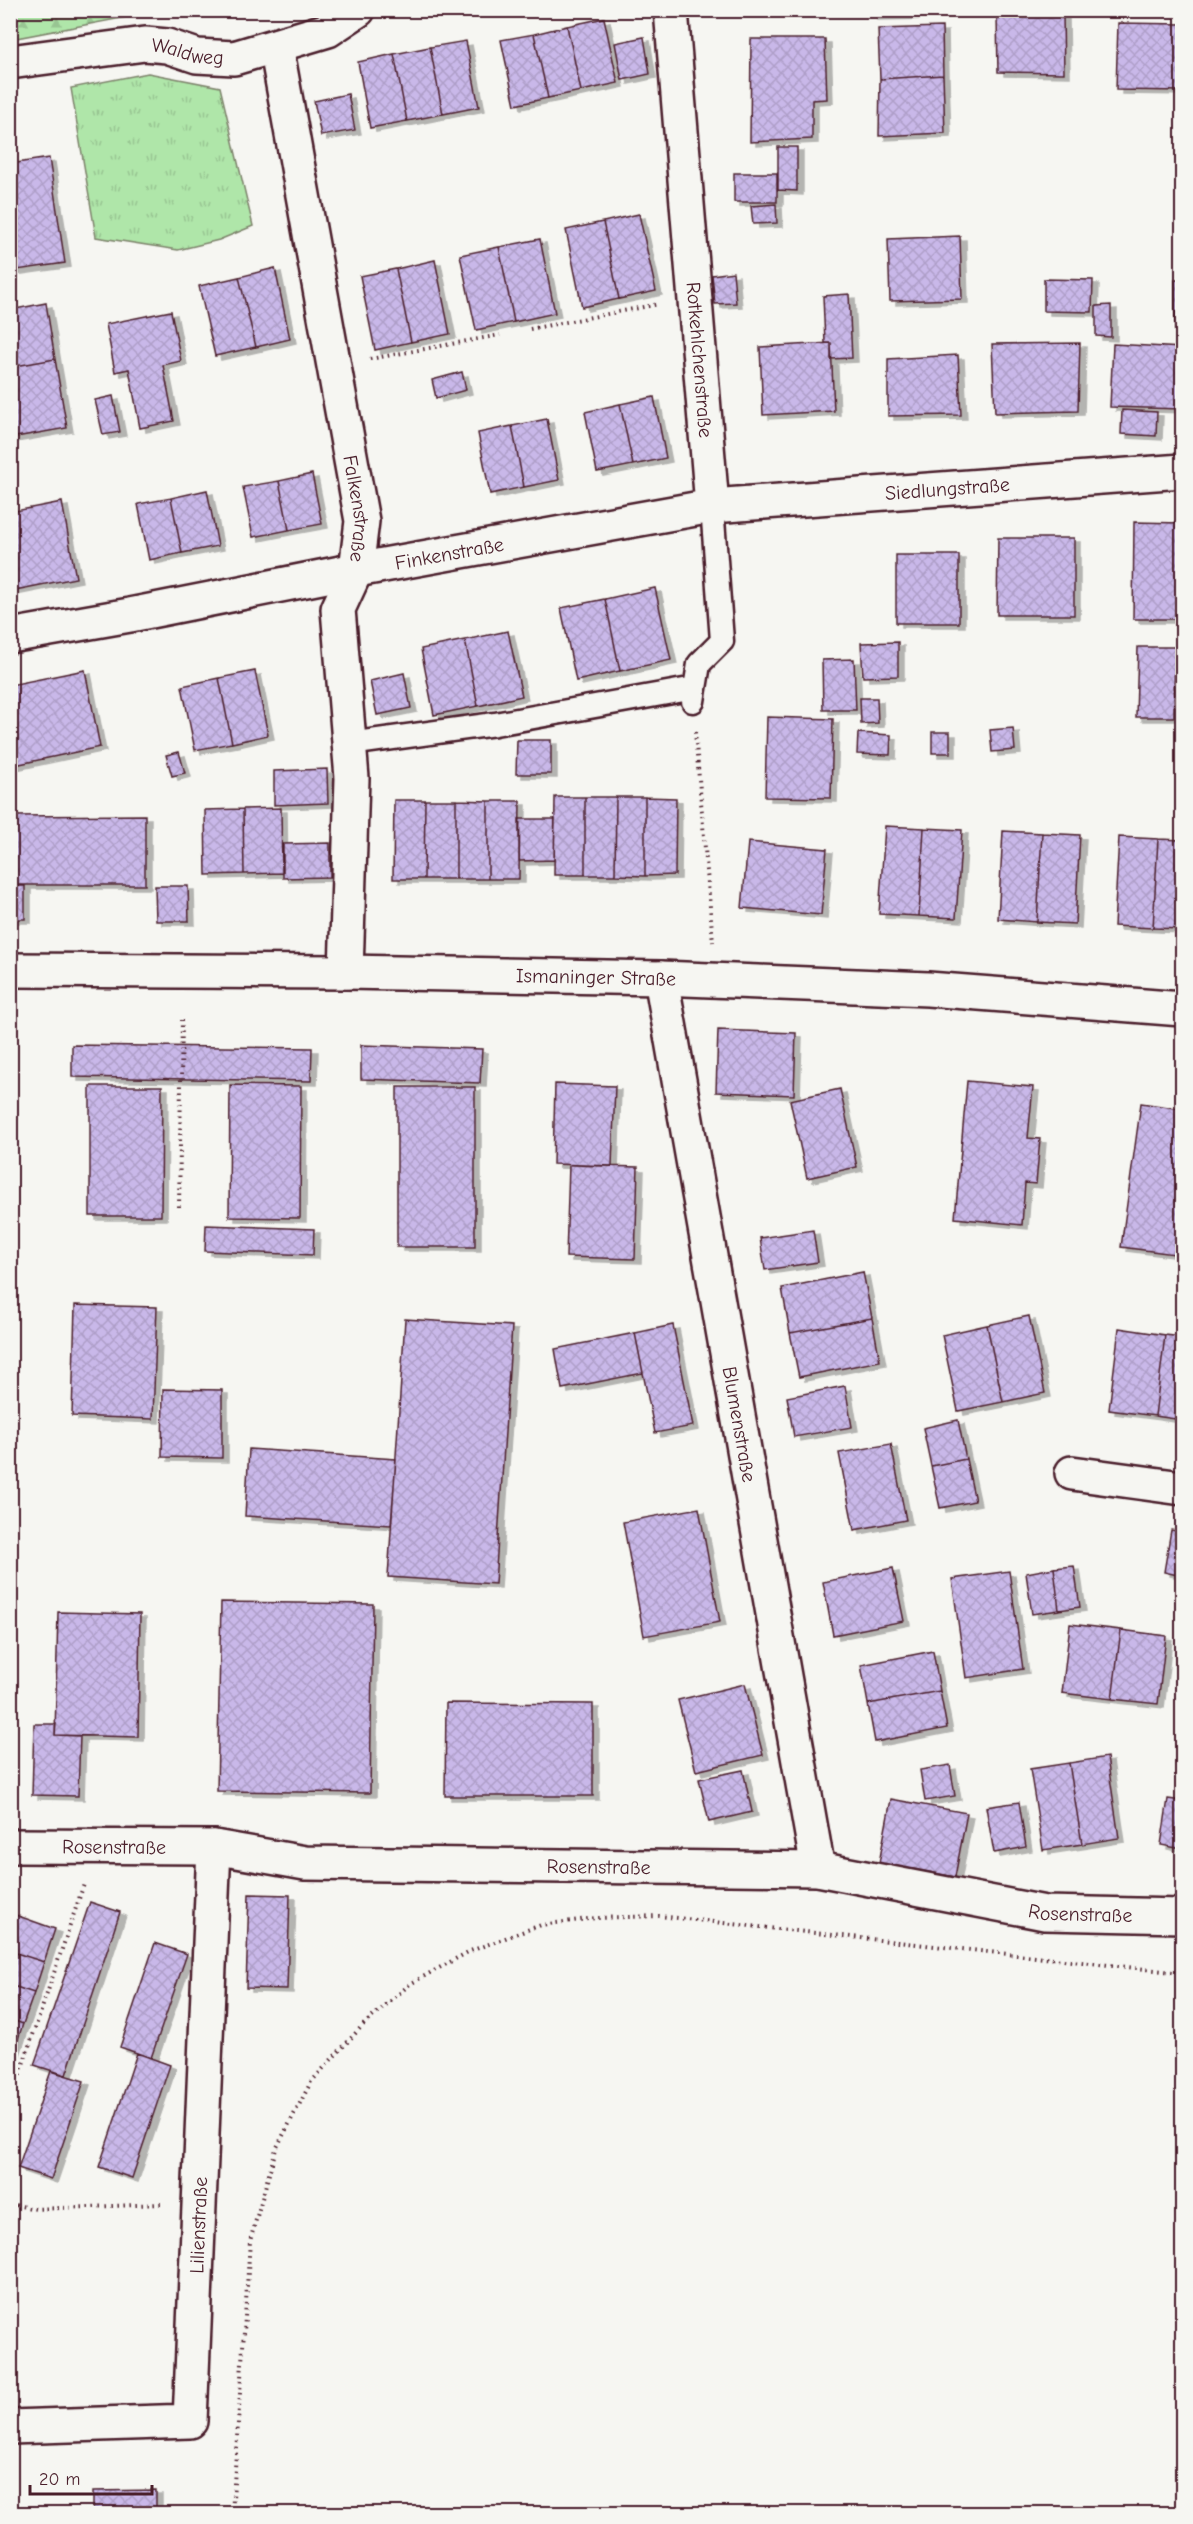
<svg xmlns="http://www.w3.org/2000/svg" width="1193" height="2524" viewBox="0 0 1193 2524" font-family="'Comic Neue',sans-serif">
<defs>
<pattern id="grass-tufts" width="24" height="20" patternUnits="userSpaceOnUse" patternTransform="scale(1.5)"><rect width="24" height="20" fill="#afe6a9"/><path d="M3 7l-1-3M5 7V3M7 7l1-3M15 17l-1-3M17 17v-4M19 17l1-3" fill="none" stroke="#98c592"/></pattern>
<pattern id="forest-firs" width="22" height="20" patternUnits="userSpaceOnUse" patternTransform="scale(1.5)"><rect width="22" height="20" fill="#afe6a9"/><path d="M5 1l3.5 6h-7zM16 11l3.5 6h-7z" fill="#98c592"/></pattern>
<pattern id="building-cross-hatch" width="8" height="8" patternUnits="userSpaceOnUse" patternTransform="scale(1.5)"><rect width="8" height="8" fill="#c9b8e9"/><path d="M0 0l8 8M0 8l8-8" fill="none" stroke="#ae9ec8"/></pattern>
<filter id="shadow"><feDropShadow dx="6" dy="4" stdDeviation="0" flood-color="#0004"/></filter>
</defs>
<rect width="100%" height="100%" fill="#f6f6f2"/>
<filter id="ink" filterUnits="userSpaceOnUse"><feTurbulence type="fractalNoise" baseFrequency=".0167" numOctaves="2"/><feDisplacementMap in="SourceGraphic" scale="12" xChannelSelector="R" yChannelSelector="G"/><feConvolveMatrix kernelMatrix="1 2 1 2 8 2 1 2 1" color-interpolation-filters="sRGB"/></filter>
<g filter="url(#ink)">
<path fill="url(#grass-tufts)" stroke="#7c826a" stroke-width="1.5" d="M148 73 220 87 253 226 219 240 178 250 96 237 71 88Z"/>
<path fill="url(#forest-firs)" stroke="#7c826a" stroke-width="1.5" d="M11 10H159V11L11 39Z"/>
<path fill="url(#building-cross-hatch)" stroke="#4a1f2b" stroke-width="1.5" filter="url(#shadow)" d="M872 10H926V15L872 16Z
M1063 15 1064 73 998 72 997 16Z
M604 18 618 83 581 91 567 26Z
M1118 23 1182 24V91L1116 90Z
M567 26 581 91 548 98 534 34Z
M942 27 943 75 880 79 878 29Z
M534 34 548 98 515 105 501 40Z
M644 37 650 74 622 80 615 43Z
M751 39H825L827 99 812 100V139L750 142Z
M466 41 479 107 443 114 430 47Z
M430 47 443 114 407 121 394 54Z
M394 54 407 121 370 128 358 62Z
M943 75 945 133 879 136 880 79Z
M348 94 355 130 321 136 314 101Z
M778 147H797V191L778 190Z
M49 158 65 263 10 271V164Z
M734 173H777V202H734Z
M776 204 777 223 753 224 751 206Z
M639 214 656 291 619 299 603 222Z
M603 222 619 299 582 307 566 230Z
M960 236 962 299 890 301 888 239Z
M540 239 555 313 514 322 499 247Z
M499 247 514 322 476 330 460 255Z
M435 260 450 334 411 342 396 269Z
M275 268 290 339 256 347 239 277Z
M396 269 411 342 375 350 360 276Z
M733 272 736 303 715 304 712 275Z
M239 277 256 347 215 356 199 286Z
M1044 279 1093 280 1092 312 1044 311Z
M1175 280H1182V335H1175Z
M849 294 852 358 831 359V343H825L823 296Z
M46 303 55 359 10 367V310Z
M1111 305V337L1096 336V306Z
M171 311 181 361 163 365 174 421 140 428 129 369 115 372 106 324Z
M831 343 834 411 763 415 760 347Z
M1080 343 1078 411 995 413 992 344Z
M1113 344 1182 348V409L1110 407Z
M958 355 961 415 888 416V359Z
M55 359 67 428 10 438V367Z
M462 372 466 390 436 398 432 380Z
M113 396 120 432 103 435 95 400Z
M654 397 666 458 633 465 620 404Z
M620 404 633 465 597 472 585 412Z
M1122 410 1157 412 1156 436 1121 434Z
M547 419 559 480 524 487 512 426Z
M512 426 524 487 490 494 478 433Z
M312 474 322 524 289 530 279 481Z
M279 481 289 530 253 537 243 487Z
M207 490 218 546 182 553 171 498Z
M171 498 182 553 149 560 138 504Z
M62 502 76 578 10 591V512Z
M1134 522 1182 523V619H1133Z
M998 538H1074V615H997Z
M896 555H959V623H896Z
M655 588 671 660 620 671 605 599Z
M605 599 620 671 576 681 561 608Z
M508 631 522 696 478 706 465 640Z
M465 640 478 706 434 715 421 649Z
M898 642V676L863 677 861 643Z
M1138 647H1175L1174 717H1136Z
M854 659 856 710H823L822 660Z
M85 670 100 747 10 766V685Z
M255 671 268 735 232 743 219 678Z
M404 673 411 708 377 715 370 681Z
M219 678 232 743 195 750 182 686Z
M860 698H877L878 723 861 724Z
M767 717 833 719 831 798 765 797Z
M1013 728 1015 750 992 752 990 730Z
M932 732H950V753H932Z
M858 733 891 735 890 755 857 754Z
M517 740H551V774H516Z
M179 752 185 773 172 776 166 755Z
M327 769 328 803 274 805V771Z
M555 797H585V875H554Z
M585 797H616L615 875H585Z
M616 797H645V876L615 875Z
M645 797 676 798 675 875 645 876Z
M394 800H425L424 879H393Z
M425 800H456V879H424Z
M456 800 488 801V879H456Z
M488 801H520L519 879H488Z
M281 808 282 873 244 874 243 809Z
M243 809 244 874 206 875 205 810Z
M145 815V885H14L13 816Z
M519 819H555L554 860 519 861Z
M885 826 924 828 919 916 879 914Z
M924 828 962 830 956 918 919 916Z
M1003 831 1042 833 1037 922 998 919Z
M1042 833 1080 835 1075 924 1037 922Z
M1119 837 1158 839 1153 928 1114 926Z
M1158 839 1182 840V929L1153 928Z
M748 842 827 849 821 915 742 908Z
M330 843V877L283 878V844Z
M10 886H25V919H10Z
M155 886H188L189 921H156Z
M718 1030 796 1033 794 1095 716 1092Z
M72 1045 312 1048 311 1081 72 1077Z
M361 1045 482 1049 480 1083 361 1079Z
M967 1081 1033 1087 1028 1138 1040 1139 1036 1184 1025 1183 1022 1225 955 1218Z
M555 1084 615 1086 612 1166 553 1164Z
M230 1085 301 1086 300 1218 229 1217Z
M90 1086H162L161 1216H90Z
M397 1087H475V1247H397Z
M840 1089 857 1167 807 1178 790 1100Z
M1141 1103 1182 1109V1255L1121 1247Z
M569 1165 638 1167 635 1259 566 1257Z
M206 1225 314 1229 313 1255 205 1251Z
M813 1230 818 1262 765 1270 760 1238Z
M863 1272 872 1318 790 1333 782 1288Z
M75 1305 157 1307 153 1419 72 1416Z
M1029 1316 1045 1393 1003 1402 987 1325Z
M872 1318 880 1361 799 1377 790 1333Z
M405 1319 512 1326 495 1584 388 1577Z
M673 1325 693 1426 655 1433 635 1333Z
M987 1325 1003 1402 958 1411 942 1335Z
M1119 1328 1165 1335 1155 1416 1109 1410Z
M635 1333 643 1373 562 1389 555 1349Z
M1165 1335 1182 1337V1420L1155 1416Z
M845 1386 852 1427 794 1437 787 1397Z
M163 1389 222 1390V1458L162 1457Z
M958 1420 966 1459 931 1466 923 1428Z
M891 1444 906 1520 854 1530 839 1453Z
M249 1449 396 1459 391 1525 245 1516Z
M966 1459 975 1501 940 1508 931 1466Z
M699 1508 720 1622 644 1636 623 1522Z
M1171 1530 1182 1532V1576L1164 1572Z
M1074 1566 1080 1607 1059 1610 1054 1568Z
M893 1568 904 1621 833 1635 823 1582Z
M1054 1568 1059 1610 1032 1614 1026 1573Z
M1009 1571 1023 1669 966 1678 952 1579Z
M221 1602 373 1604 370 1793 217 1791Z
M58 1612 140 1614 138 1737 55 1735Z
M1070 1624 1121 1630 1112 1699 1062 1693Z
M1121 1630 1166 1636 1158 1704 1112 1699Z
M933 1651 940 1691 868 1704 861 1665Z
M745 1684 763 1755 696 1771 678 1700Z
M940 1691 947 1728 875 1742 868 1704Z
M446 1703 593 1704V1796H445Z
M34 1724H56L55 1735 80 1736 78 1796 32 1795Z
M1107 1757 1119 1838 1082 1844 1069 1763Z
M1069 1763 1082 1844 1043 1850 1030 1769Z
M950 1765 955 1796 925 1801 920 1770Z
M743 1770 752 1812 709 1822 699 1779Z
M891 1799 967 1813 955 1877 879 1863Z
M1168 1799 1182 1801V1849L1161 1845Z
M1019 1802 1026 1847 994 1853 986 1807Z
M249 1894 290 1895 287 1989 246 1988Z
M90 1902 120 1912 66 2075 34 2065Z
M10 1913 55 1929 44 1962 10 1951Z
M155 1943 187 1954 151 2058 120 2047Z
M10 1951 44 1962 34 1993 10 1985Z
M10 1985 34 1993 23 2024 10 2019Z
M10 2019 23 2024 12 2057 10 2056Z
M137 2053 170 2065 132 2178 99 2167Z
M51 2071 84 2081 51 2179 18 2168Z
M156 2490V2514H93V2491Z"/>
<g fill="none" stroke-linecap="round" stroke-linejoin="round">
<defs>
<path id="service" d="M693 701 699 664 722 641 712 506
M349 744 495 724 695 688"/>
<g id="minor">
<path id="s1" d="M671 10 712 506"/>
<path id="s2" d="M276 46 362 521 356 570 338 609 352 778 346 972"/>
<path id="s3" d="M10 62 145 44 167 46 197 56 234 58 328 30 358 10"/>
<path id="s4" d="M10 636 130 615 356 570 712 506 1182 471"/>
<path id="s5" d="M661 978 818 1869"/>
<path d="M1072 1473 1182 1488"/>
<path id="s6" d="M10 1846 214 1847 305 1863 818 1869 1045 1913 1182 1916"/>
<path id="s7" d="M10 2427 190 2421 214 1847"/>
</g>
<g id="secondary">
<path id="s8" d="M10 970 346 972 661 978 928 989 1182 1009"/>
</g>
</defs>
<use href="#service" stroke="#4a1f2b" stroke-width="27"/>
<use href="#minor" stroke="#4a1f2b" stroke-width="38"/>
<use href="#secondary" stroke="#4a1f2b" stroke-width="38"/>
<path stroke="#4a1f2b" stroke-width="4" stroke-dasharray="1.5 4.5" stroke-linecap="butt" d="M530 329 659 304
M370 359 500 335
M695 732 713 942
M179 1207 182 1020
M10 2103 84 1884
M10 2204 36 2209 162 2204
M232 2514 250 2241 276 2149 311 2082 362 2026 410 1984 470 1951 541 1925 596 1918 659 1916 1182 1973"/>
<use href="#service" stroke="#f6f6f2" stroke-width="22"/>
<use href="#minor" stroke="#f6f6f2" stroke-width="33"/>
<use href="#secondary" stroke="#f6f6f2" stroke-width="33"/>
</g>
</g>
<g text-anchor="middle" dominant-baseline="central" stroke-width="4.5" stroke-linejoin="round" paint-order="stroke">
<g font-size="20" fill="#4a1f2b" stroke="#f6f6f2">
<text stroke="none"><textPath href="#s3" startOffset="180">Waldweg</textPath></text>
<text stroke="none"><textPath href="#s1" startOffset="351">Rotkehlchenstraße</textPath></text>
<text stroke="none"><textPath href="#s4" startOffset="950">Siedlungstraße</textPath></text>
<text stroke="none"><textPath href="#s2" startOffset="470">Falkenstraße</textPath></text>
<text stroke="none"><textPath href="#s4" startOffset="447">Finkenstraße</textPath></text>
<text stroke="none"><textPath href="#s8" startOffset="586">Ismaninger Straße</textPath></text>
<text stroke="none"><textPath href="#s5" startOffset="453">Blumenstraße</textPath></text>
<text stroke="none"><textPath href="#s6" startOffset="104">Rosenstraße</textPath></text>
<text stroke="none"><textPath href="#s6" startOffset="590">Rosenstraße</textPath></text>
<text stroke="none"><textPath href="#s6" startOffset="1076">Rosenstraße</textPath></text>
<text stroke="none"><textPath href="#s7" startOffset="376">Lilienstraße</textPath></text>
</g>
</g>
<rect width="1193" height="2524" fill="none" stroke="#f6f6f2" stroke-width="36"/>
<rect x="18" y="18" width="1157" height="2488" fill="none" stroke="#4a1f2b" stroke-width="2" filter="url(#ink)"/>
<path d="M30 2485v9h122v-9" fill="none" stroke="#4a1f2b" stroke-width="3"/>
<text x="39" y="2485" font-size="18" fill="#4a1f2b" stroke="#f6f6f2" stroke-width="4.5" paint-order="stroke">20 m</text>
</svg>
